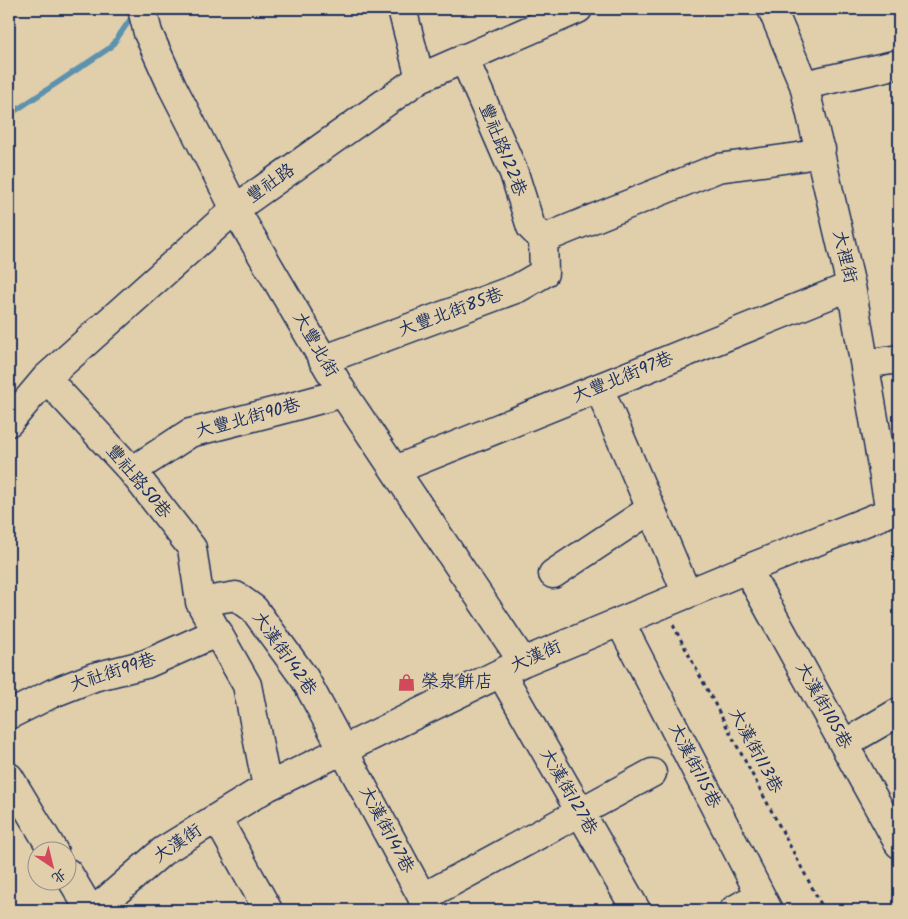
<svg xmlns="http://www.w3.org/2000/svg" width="908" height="919" viewBox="0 0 908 919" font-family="Kalam,'LXGW WenKai TC',sans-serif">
<rect width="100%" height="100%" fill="#e1cfac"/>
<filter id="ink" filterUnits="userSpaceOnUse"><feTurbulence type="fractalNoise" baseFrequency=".02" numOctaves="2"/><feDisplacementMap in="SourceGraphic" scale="10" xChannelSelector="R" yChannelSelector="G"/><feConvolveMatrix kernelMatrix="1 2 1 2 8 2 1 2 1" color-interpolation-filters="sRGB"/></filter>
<g filter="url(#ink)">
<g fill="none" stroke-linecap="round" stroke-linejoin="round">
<path stroke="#5b92ad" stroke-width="5.5" d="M9 115 111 47 134 14"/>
<defs>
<path id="minor" d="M142 9 148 33 172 86 235 209 343 393 523 662
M402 9 420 78
M772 9 804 85 820 153 851 286 890 512
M464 58 514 173 531 227 543 239
M804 85 899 64
M543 239 718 168 798 157 820 153 821 149
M323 360 518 288 544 273 543 239
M865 364 899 359
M46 378 132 471 192 548 200 602 247 685 267 787
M9 422 46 378 235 209 420 78 578 9
M395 470 851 286
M132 471 190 433 288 408 343 393
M651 509 687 594
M747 569 899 844
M553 574 651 509 599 388
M200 602 236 596 254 609 305 679 429 910
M620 622 768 910
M501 673 636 910
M9 715 53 693 94 677 146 664 218 632
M844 744 899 712
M9 777 54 852
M217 818 268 910
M68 873 90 910
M422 898 652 773
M95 910 163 851 267 787 523 662 747 569 890 512 899 510
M734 910 760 895"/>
</defs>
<use href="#minor" stroke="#1b2f5e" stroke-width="31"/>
<path stroke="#1b2f5e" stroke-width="3" stroke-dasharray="4 4" stroke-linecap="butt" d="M673 625 824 910"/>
<use href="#minor" stroke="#e1cfac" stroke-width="28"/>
</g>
</g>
<defs>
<symbol id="shop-bare" viewBox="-9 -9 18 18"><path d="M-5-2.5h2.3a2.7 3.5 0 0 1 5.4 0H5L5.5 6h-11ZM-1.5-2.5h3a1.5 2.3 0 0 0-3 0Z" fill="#d1495b" stroke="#e1cfac" stroke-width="2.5" paint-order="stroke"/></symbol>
</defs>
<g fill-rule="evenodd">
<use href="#shop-bare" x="394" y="670" width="25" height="25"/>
</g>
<g text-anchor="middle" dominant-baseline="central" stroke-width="4" stroke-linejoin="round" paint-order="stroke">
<g font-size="18" fill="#1b2f5e" stroke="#e1cfac">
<text transform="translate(502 150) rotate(68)">豐社路122巷</text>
<text transform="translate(271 184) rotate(-35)">豐社路</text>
<text transform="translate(844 257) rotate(77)">大裡街</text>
<text transform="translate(451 313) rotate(-20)">大豐北街85巷</text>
<text transform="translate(315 345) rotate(60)">大豐北街</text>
<text transform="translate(623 378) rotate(-22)">大豐北街97巷</text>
<text transform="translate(248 419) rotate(-15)">大豐北街90巷</text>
<text transform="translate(138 482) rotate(50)">豐社路50巷</text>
<text transform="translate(284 654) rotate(55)">大漢街142巷</text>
<text transform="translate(536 657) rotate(-24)">大漢街</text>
<text transform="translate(113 673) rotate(-18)">大社街99巷</text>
<text transform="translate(823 706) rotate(61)">大漢街105巷</text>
<text transform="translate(755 751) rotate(62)">大漢街113巷</text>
<text transform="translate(694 766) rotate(63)">大漢街115巷</text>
<text transform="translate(568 792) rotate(60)">大漢街127巷</text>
<text transform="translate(386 830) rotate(62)">大漢街147巷</text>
<text transform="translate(178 844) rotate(-34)">大漢街</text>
</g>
<g font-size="18" fill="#1b2f5e" stroke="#e1cfac" text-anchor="start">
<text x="421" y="682">榮泉餅店</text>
</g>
</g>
<rect width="908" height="919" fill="none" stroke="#e1cfac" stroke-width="30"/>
<rect x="15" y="15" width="878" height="889" fill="none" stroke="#1b2f5e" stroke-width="2" filter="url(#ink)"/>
<g transform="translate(52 866) rotate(145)"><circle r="24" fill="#e1cfac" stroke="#928f8d"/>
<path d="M0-4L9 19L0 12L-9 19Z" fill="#d1495b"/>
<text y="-8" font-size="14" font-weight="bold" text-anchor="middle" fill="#1b2f5e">北</text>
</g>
</svg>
